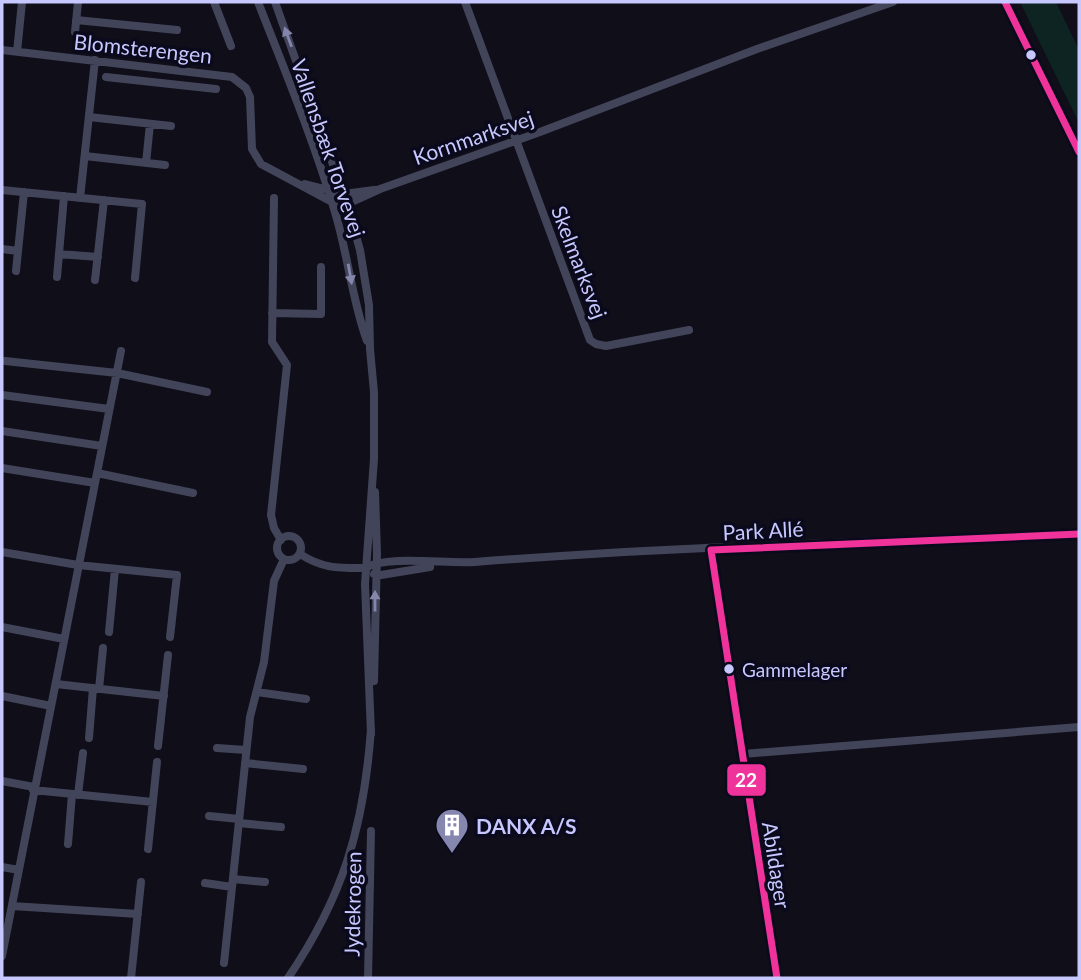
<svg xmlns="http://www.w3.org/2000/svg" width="1081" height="980" viewBox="0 0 1081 980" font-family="Lato,sans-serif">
<rect width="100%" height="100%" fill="#0f0e19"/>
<path fill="#0d2422" d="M1020 2H1056L1079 50V123Z"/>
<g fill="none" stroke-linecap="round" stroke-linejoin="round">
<path stroke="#42445a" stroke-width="8" d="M214 2 231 46
M258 2C285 71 314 141 335 212 348 255 352 300 367 341
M275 2 347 204 360 250 369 305 370 349 374 392V459L365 584 371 734
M465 2 590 340 596 344 606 346 689 330
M1005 2 1079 152
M76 20 177 30
M75 32 78 2
M2 50 232 77 246 88 250 97 252 149 261 164 332 202 347 204 380 189 540 132 757 49 893 2
M17 52 22 2
M106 77 216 89
M89 117 171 126
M85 156 165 165
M146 163 150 124
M305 184 344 194 374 190
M2 190 142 204 135 278
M80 198 95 60
M274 198 272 342 287 365 271 515 274 528 281 540
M2 249 18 251
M59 254 98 257
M16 271 24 192
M57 277 64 196
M95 280 104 200
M272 313 321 314V267
M5 361 117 373 207 392
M2 395 109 409
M2 431 102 446
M2 468 95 483
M97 473 193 493
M277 548a12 12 0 1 1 24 0a12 12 0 1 1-24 0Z
M711 550 777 978
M2 552 78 565 177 575 170 637
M300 554C323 569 339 568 365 568
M365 568C388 555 445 564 475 562 676 546 878 542 1079 534
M374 574 381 575 430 567
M2 627 64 639
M109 632 115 569
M374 681 377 553 375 492
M56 684 164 696
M99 689 103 648
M257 692 306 699
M2 696 51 706
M89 738 93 688
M158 746 168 655
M217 748 246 750
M743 754 1079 727
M245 763 303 769
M2 781 34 787
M33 790 153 802
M78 795 83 753
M209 816 239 819
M239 823 281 827
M68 844 72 794
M148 849 157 762
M2 867 19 870
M233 879 265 882
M205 883 232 887
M12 906 138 914
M2 956 121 351
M224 963 250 717 264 662 274 581 284 559
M131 978 141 882
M288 978C343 897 364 827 371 729
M368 978 371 831"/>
<defs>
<path id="bus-1" d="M1005 2 1079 152
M777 978 711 550 1079 534"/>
</defs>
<use href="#bus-1" stroke="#0b0a1d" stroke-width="12"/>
<use href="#bus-1" stroke="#ef339a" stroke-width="7"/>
</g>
<defs><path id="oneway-solid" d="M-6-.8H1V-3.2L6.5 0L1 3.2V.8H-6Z" transform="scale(1.75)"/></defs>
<g fill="#8486ac">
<use href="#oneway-solid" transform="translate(288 37) rotate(-110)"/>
<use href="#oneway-solid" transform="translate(350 274) rotate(80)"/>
<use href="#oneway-solid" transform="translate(375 601) rotate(-90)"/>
</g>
<defs>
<symbol id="building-pin" viewBox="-11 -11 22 30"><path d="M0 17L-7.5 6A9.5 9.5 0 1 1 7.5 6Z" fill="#8687ae" stroke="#0b0a1d"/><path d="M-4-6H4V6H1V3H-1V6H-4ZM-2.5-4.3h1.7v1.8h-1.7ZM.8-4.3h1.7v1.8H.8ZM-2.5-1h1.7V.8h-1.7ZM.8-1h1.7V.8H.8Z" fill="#fff"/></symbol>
</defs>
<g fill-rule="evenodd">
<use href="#building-pin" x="433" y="806" width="38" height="52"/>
</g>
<g fill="#c6c8ff" stroke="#0b0a1d" stroke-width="2.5">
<circle cx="1031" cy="55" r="6"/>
<circle cx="729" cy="669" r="6"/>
</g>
<g text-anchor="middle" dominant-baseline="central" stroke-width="7" stroke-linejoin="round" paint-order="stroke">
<g font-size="19" fill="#c6c8ff" stroke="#0b0a1d" text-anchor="start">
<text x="742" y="669">Gammelager</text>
</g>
<g font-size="21" fill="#c6c8ff" stroke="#0b0a1d">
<text transform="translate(143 48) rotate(6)">Blomsterengen</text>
<text transform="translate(473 137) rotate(-19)">Kornmarksvej</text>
<text transform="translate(329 148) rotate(71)">Vallensbæk Torvevej</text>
<text transform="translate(580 262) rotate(69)">Skelmarksvej</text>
<text transform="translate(763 530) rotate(-3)">Park Allé</text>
<text transform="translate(777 865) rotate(81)">Abildager</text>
<text transform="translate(352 904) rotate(-89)">Jydekrogen</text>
</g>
<g font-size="21" font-weight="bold" fill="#c6c8ff" stroke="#0b0a1d" text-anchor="start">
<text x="476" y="825">DANX A/S</text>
</g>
</g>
<rect stroke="#0b0a1d" stroke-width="2.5" x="726" y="763" width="41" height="34" rx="7" fill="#ef339a"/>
<g font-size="19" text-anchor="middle" font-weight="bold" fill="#fff">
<text x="746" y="787">22</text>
</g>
<rect width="1081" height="980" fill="none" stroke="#c6c8ff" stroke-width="7"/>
</svg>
